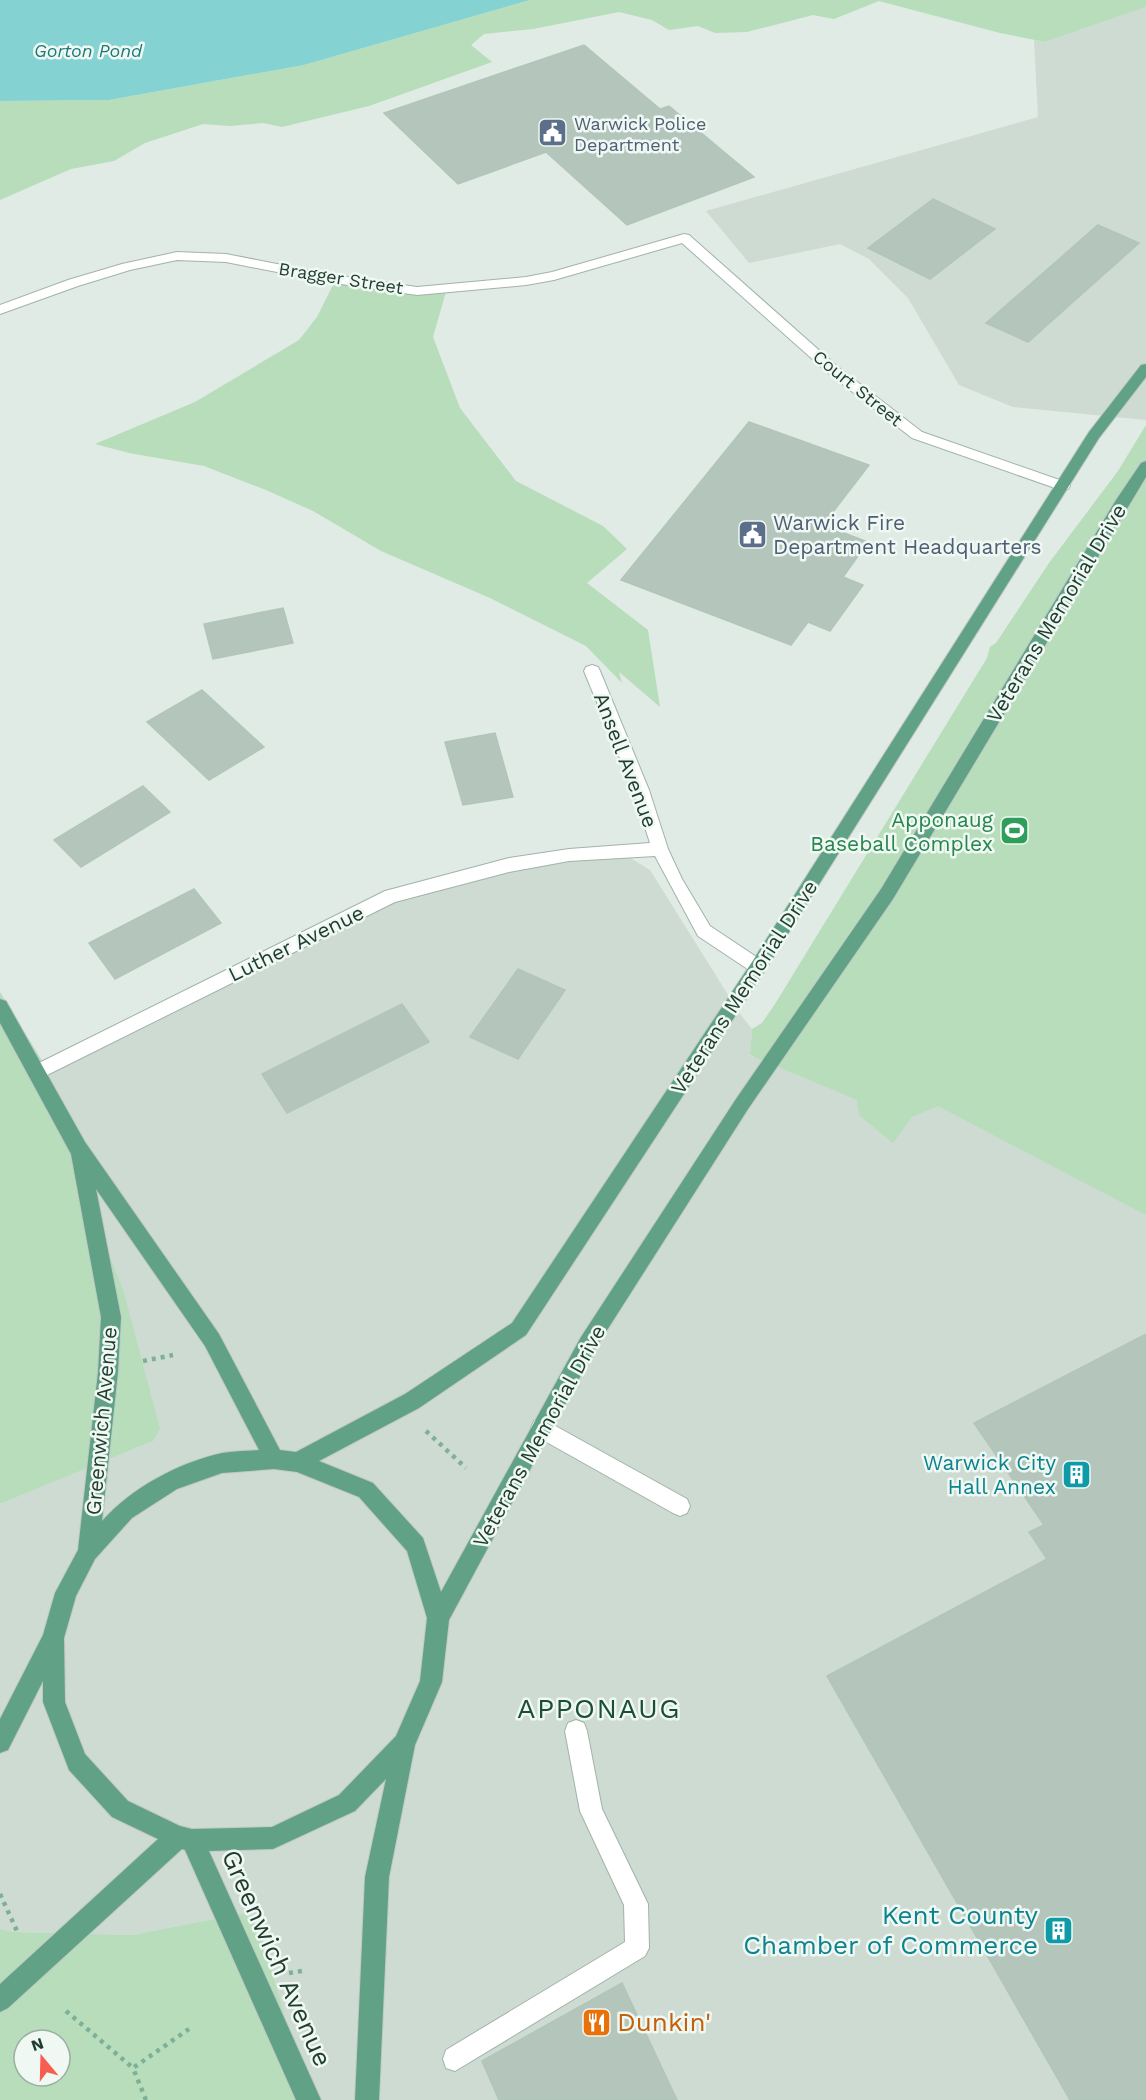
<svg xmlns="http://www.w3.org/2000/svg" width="1146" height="2100" viewBox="0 0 1146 2100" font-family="'Work Sans',sans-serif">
<rect width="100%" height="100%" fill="#dfebe4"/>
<path fill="#cddbd2" d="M1146 7V420L1013 407 959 385 908 298 869 259 840 244 749 263 706 211 1038 117 1034 40 1045 42Z
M627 856 650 870 740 1014 752 1029 750 1056 956 1098 1146 1204V2100H310L260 1931 245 1913 132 1935 14 1932 0 1929V1504L153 1441 44 1064 393 890 520 859Z"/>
<path fill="#b7ddba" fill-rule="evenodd" d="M530 0H1146V7L1045 42 1000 33 879 1 834 19 813 15 747 32 715 33 698 26 669 30 652 20 619 12 533 29 484 34 471 45 492 62 369 106 282 127 263 123 230 126 203 124 145 143 114 161 71 169 0 200V101L109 100 304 65Z
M336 279 411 288H447L433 337 460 408 516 481 603 526 627 549 587 583 648 630 660 707 619 672 622 683 586 646 490 598 381 551 313 511 266 490 204 466 129 453 95 444 195 402 299 340 317 317Z
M1146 425V1215L938 1106 912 1117 893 1143 859 1115 857 1100 750 1055 752 1029 762 1023 775 1004 987 658 990 647 996 643 1049 563 1118 471Z
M0 992 44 1064 59 1124 124 1293 160 1429 153 1441 0 1504Z
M245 1913 260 1931 310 2100H0V1929L14 1932 132 1935ZM24 2040H60V2076H24Z"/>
<path fill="#84d3d2" d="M0 0H530L304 65 109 100 0 101Z"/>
<path fill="#b4c6bc" stroke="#b1c5b9" stroke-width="1.5" d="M584 45 660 109 669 106 754 177 627 225 546 152 458 184 384 113Z
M933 199 995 229 930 279 868 248Z
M1098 225 1139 243 1028 342 986 323Z
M749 422 869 465 823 525 868 542 843 577 863 585 830 631 808 622 791 645 621 580Z
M283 608 293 643 213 659 204 624Z
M202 690 264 747 209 780 147 722Z
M495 733 513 797 463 805 445 742Z
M143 786 170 812 81 867 54 840Z
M194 889 221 923 115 979 89 943Z
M518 969 565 990 518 1059 470 1037Z
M402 1004 429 1042 287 1113 262 1074Z
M1146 1334V2100H1070L827 1676 1047 1559 1029 1532 1044 1525 974 1423Z
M622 1983 677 2100H499L482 2061Z"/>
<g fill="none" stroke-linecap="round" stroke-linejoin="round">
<defs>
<path id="lane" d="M541 1418 687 1499 690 1506 687 1513 680 1516 673 1513 534 1435 531 1428 534 1421Z
M576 1720 584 1723 587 1731 602 1809 648 1904 649 1948 645 1956 455 2071 446 2068 443 2059 446 2050 625 1942 624 1905 580 1811 565 1731 568 1723Z"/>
<path id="street" d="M684 234 689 235 838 367 922 432 1068 483 1070 486 1068 489H1058L912 438 828 373 682 243 554 280 526 285 417 295 328 282 226 262 177 260 130 270 78 286 0 314V305L68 280 122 264 177 252 226 254 328 274 417 287 526 277 552 272Z
M592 665 598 667 600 671 649 790 668 849 682 879 710 926 764 962 767 967 764 972 758 974 752 972 698 936 655 856 569 861 509 872 395 902 43 1077 37 1080 31 1077 28 1072 31 1067 385 891 509 858 569 849 650 843 633 790 584 671 586 667Z"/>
<path id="primary" d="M1146 364V377L1099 438 764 972 526 1335 419 1408 319 1461 373 1483 423 1538 441 1592 581 1337 736 1099 881 889 1116 500 1141 463 1146 461V477L893 899 748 1109 595 1349 449 1620 442 1682 415 1745 389 1877 379 2100H355L365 1877 386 1779 355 1811 273 1849 209 1851 321 2100H296L185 1850 182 1849 8 2008 0 2012V1984L158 1839 112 1817 69 1770 43 1702V1681L8 1750 0 1753V1719L43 1635 55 1593 78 1550 98 1372 101 1317 71 1154 0 1023V999L6 1001 85 1142 219 1334 280 1450 296 1452 405 1394 512 1323 752 962 1089 432 1141 365ZM96 1189 205 1346 259 1450C247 1451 233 1451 222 1453 177 1463 132 1488 102 1521L118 1372 121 1317ZM274 1469 297 1472 359 1497 407 1551 427 1618 420 1681 396 1736 339 1795 272 1827 192 1829 180 1826 128 1801 85 1754 65 1702 64 1638 76 1596 95 1559 132 1518 177 1489 222 1473Z"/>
</defs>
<use href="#lane" stroke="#a2b3aa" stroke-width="2"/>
<use href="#street" stroke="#a2b3aa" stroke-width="2"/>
<use href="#primary" stroke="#c0c8c5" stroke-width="2"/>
<path stroke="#7eb098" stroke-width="4.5" stroke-dasharray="4 5" stroke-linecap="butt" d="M143 1361 173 1355
M426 1431 466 1468
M0 1894 17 1931
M289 1973 302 1971
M66 2011 133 2068
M146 2100 133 2068 189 2029"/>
<use href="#lane" fill="#fff" fill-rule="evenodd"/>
<use href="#street" fill="#fff" fill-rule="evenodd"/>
<use href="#primary" fill="#61a287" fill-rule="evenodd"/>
</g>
<defs>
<symbol id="civic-square" viewBox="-11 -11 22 22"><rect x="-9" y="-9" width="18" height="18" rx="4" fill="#5c6f8a" stroke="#eff8f2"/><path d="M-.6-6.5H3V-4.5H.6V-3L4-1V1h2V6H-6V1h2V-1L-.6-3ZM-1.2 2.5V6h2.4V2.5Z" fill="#fff"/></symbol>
<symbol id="stadium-square" viewBox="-11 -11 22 22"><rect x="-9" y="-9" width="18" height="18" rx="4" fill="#2e9e5b" stroke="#eff8f2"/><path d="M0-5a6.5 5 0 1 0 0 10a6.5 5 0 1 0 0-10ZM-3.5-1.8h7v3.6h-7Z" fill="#fff"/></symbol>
<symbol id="building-square" viewBox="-11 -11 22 22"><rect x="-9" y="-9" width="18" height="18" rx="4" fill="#0f9aa8" stroke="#eff8f2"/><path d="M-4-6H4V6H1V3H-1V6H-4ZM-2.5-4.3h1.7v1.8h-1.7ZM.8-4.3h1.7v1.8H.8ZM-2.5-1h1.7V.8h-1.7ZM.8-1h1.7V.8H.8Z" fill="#fff"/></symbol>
<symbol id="restaurant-square" viewBox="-11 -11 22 22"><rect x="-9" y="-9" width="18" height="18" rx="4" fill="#e8710a" stroke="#eff8f2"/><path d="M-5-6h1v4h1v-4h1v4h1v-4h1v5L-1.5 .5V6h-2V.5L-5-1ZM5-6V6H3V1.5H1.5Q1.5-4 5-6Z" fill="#fff"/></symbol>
</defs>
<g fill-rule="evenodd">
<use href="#civic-square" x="536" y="116" width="33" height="33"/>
<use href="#civic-square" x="736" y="518" width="33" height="33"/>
<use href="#stadium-square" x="998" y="814" width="33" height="33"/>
<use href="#building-square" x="1060" y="1458" width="33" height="33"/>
<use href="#building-square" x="1042" y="1914" width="33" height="33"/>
<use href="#restaurant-square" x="580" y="2006" width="33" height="33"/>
</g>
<g text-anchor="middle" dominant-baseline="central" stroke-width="5" stroke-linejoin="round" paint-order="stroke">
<g font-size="18" font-style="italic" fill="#187979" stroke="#eff8f2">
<text x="88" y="50">Gorton Pond</text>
</g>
<g font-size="18" fill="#4e5e75" stroke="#eff8f2" text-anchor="start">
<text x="574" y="123">Warwick Police<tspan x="574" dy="21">Department</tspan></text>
</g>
<g font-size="18" fill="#1f3c2f" stroke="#eff8f2">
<text transform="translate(341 278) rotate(9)">Bragger Street</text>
<text transform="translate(858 388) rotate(39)">Court Street</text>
</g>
<g font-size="21" fill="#4e5e75" stroke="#eff8f2" text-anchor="start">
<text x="773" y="522">Warwick Fire<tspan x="773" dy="24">Department Headquarters</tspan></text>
</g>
<g font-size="21" fill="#1f3c2f" stroke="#eff8f2">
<text transform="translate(1056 613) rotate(-59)">Veterans Memorial Drive</text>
<text transform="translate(626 760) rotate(69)">Ansell Avenue</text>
<text transform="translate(296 943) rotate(-26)">Luther Avenue</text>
<text transform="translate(744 987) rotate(-57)">Veterans Memorial Drive</text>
<text transform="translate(101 1421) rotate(-85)">Greenwich Avenue</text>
<text transform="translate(539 1436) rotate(-61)">Veterans Memorial Drive</text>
</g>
<g font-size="21" fill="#27864d" stroke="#eff8f2" text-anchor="end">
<text x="993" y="819">Apponaug<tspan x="993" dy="24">Baseball Complex</tspan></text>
</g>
<g font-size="21" fill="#0d838f" stroke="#eff8f2" text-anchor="end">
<text x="1056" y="1462">Warwick City<tspan x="1056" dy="24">Hall Annex</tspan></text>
</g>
<g font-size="26" fill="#0d838f" stroke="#eff8f2" text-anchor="end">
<text x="1038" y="1915">Kent County<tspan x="1038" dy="30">Chamber of Commerce</tspan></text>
</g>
<g font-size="26" fill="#1f3c2f" stroke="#eff8f2">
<text transform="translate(277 1958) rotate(66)">Greenwich Avenue</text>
</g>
<g font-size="26" fill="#c56008" stroke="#eff8f2" text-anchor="start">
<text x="617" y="2022">Dunkin'</text>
</g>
<g font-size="28" letter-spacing="1.5" fill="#1b4e39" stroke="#eff8f2">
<text x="599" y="1708">APPONAUG</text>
</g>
</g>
<g transform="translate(42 2058) rotate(341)"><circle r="28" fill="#eff8f2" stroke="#9cada4" stroke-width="1.5"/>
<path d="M0-4.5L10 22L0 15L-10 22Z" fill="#f75d50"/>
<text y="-9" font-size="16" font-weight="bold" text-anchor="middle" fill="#1f3c2f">N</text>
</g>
</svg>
